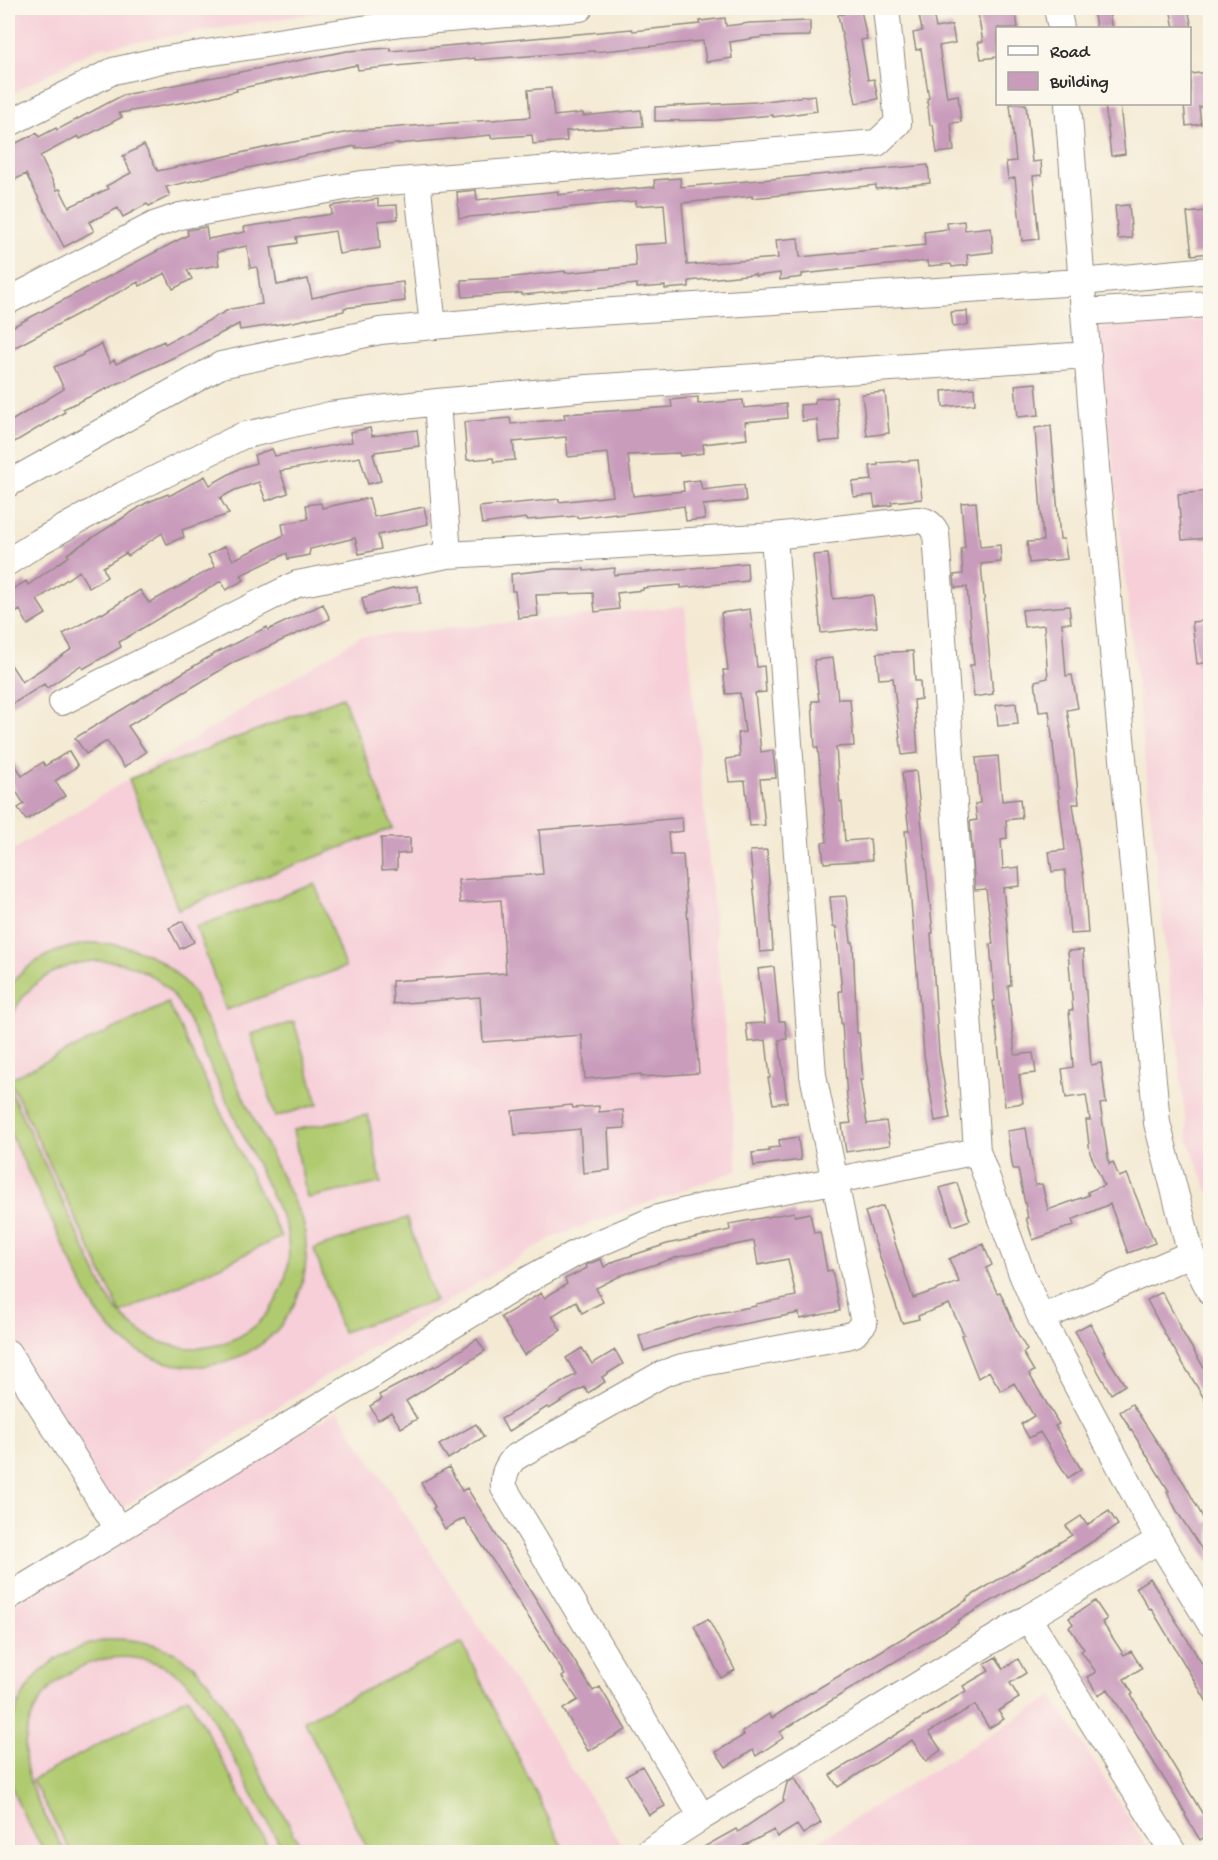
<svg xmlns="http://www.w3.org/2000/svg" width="1218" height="1860" viewBox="0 0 1218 1860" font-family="'Gochi Hand',sans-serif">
<defs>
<pattern id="grass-tufts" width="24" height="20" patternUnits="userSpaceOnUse" patternTransform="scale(1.5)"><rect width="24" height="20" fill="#b0ca70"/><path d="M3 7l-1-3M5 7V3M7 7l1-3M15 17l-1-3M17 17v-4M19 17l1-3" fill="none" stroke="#8fa45c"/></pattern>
</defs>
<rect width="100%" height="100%" fill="#fbf7ec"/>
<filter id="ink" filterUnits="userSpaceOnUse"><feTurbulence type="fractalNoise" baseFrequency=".0167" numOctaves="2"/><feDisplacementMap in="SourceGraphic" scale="12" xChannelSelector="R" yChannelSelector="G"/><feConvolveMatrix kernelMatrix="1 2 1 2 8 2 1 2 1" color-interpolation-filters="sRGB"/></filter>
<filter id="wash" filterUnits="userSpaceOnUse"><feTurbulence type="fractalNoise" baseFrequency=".008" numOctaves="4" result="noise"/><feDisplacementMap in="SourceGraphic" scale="24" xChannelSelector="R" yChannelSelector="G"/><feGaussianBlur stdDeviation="1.35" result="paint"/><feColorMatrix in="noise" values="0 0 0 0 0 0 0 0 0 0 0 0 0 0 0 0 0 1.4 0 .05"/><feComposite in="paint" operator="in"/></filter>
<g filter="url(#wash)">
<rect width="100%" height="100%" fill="#f4ead4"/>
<path fill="#f6cfd8" d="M8 8H346L97 48 8 96Z
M1210 320V1196L1188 1140 1162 918 1098 328Z
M685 606 738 1170 551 1238 318 1381 116 1512 8 1333V853L360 637Z
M338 1411 626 1852H8V1608L129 1533Z
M1053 1696 1150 1852H800Z"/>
<path fill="url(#grass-tufts)" stroke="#6e7a4e" stroke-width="1.5" d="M343 697 393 828 178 909 129 779Z"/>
<path fill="#b0ca70" stroke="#6e7a4e" stroke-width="1.5" d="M315 884 345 967 226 1010 196 927Z
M95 943C138 944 165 958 192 991L303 1221C331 1360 161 1423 90 1301L8 1129V1086L106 1294C166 1396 310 1342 286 1226L186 1015C178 1001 169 989 156 979 105 941 27 965 8 1026V988C29 959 60 946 95 943Z
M168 1003 281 1237 121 1313 9 1079Z
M294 1022 318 1104 275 1117 251 1034Z
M368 1115 381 1183 307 1198 293 1130Z
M407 1218 435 1301 342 1332 314 1249Z
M112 1639C196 1640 214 1686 249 1751 267 1785 286 1819 304 1852H284C264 1816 245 1780 226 1744 214 1723 205 1699 187 1682 128 1627 24 1670 25 1752 25 1789 49 1821 65 1852H45C33 1831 18 1809 12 1786 0 1738 16 1683 60 1657 76 1647 94 1642 112 1639Z
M462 1643 565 1852H369L304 1720Z
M188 1697 271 1852H71L32 1780Z"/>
<g id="blocks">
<path fill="#c99cbc" d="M977 8H1015L1018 28H998V57L981 59 978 42H983Z
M1093 8H1108L1112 28H1096Z
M1170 8H1188L1192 28H1174Z
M861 10 867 39 861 40 868 80 874 79 878 99 856 103 838 15Z
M933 13 936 28 952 25 955 43 939 46 947 97 958 95 961 122 951 123 954 151 937 153 933 125H930L927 99 929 98 921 49 916 50 913 33 922 31 919 15Z
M725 18 726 26 750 23 810 21V36L764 37 730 42 732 58 706 62 703 41 594 52V51L475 60V58L358 70 357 65 236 89 237 91 192 101 119 113 122 117 80 139 78 136 40 156 57 190 60 189 69 207 108 189 106 186 131 173 123 156 144 145 158 171 282 144 361 130 530 117 528 90 551 88 554 116 583 113V116L641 110 643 126 566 131 567 141 533 144 532 135 491 138V135L356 148V146L278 161 166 187 170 196 149 206 147 204 123 217 118 208 89 222 94 231 64 247 26 174 8 183V147L37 133 39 137 56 128 57 130 123 95 347 51 390 48 391 51 632 29 633 31 700 24V21Z
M1210 72V106L1199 107 1201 124 1186 126 1184 104H1190V74Z
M815 95 817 111 773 117V115L717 120 655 121V107L757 102Z
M1010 104H1026L1032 162 1041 161 1042 175 1033 176 1039 239 1022 241 1015 178 1008 179 1006 162 1016 161Z
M1105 104H1120L1125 154 1111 156Z
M928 165 930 183 876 189V185L752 198V196L682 203 687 265 778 258 776 240 798 238 800 257 925 245 924 232 948 229 947 223 964 221 965 230 991 227 993 252 967 255 968 265 952 267 951 264 928 266 927 261 802 274V277L780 280V273L755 276V274L689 281V287L665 289V286L637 288V284L522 295V293L463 297 461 280 506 278 565 271V273L636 266 634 245 667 243 664 204 636 206V201L459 218 457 192 476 190 477 200 558 191V195L618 188V190L655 187 654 180 680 178 681 187Z
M378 199V206L397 205 398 219 378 221 380 248 339 254 335 231 296 237 297 243 271 247 277 285 308 279 312 298 360 287 403 282 405 301 344 308V311L293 322 240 330 239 324 183 353 63 409 65 412 8 446V423L64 389 54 367 83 355V353L101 344 110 363 114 360 116 364 164 341 165 344 230 309 262 304 257 267 250 268 247 246 217 252 219 265 187 270 192 279 173 289 165 273 140 286 138 282 8 351V329L188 235 187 230 206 227 208 239 245 232 244 227 332 214 331 206Z
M1129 205 1132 238 1118 239 1115 206Z
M1206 211 1210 253 1192 255 1187 213Z
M967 311 968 325 953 327 951 312Z
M1036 383 1039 415 1018 417 1015 385Z
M974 388 975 404 943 407 942 391Z
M885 392 889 433 867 436 862 394Z
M698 397V404L743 400 744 408 786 404 787 418 745 422 747 439 703 444 704 453 680 456 679 453 628 455 633 496 684 491 683 482 700 480 702 490 744 485 746 501 703 505 705 519 686 521 684 506 616 515 615 513 577 518V516L527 520 526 518 482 524 479 507 559 499V502L613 496 608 453 568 457 566 437 513 442 515 460 494 462 493 458 467 460 464 422 510 418 511 424 565 419 564 414 672 407 671 400Z
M836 397 840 440 819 442 817 420 802 421 800 405 815 404V399Z
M1051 426 1060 539H1064L1067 559 1029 563 1027 542 1043 541 1035 428Z
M370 428 372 436 417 430 419 446 375 452V454H373L381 481 368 484 360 457 280 471 288 493 266 501 259 482 235 490 220 498 229 514 182 530 184 537 167 544 162 533 128 556 126 553 103 567 107 577 89 588 79 571 37 600 46 614 28 625 20 610 8 617V592L26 581 28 585 69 556 67 554 146 503 168 494 169 496 205 476 210 485 240 468 256 463 254 455 272 449 275 456 352 442 350 432Z
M918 460 922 499 891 502 892 505 875 507 873 495 854 497 852 482 872 480 870 466 878 465V463Z
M1210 491V538L1182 540 1178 494Z
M369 498 374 517 424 507 428 524 378 535 381 549 359 554 355 538 310 549 309 555 288 559 287 553 241 575 244 580 226 590 221 581 119 642 121 647 83 669 81 665 47 688 44 684 8 707V660L22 682 72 649 63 634 101 613 102 614 140 590 149 603 215 567 208 555 225 546 233 560 284 535 282 524 308 519 306 505 321 503 322 508Z
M976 502 980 547 1000 545 1001 562 981 564 993 694 974 697 970 665H974L967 587 955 588 954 575 963 574 961 549 965 548 961 503Z
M828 554 833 599 873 595 877 627 821 633 813 555Z
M747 563 748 581 681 588V585L643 588V590L617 593 619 609 595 612 593 593 536 595 538 616 518 618 515 591H512L511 574 555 569H584V571L615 568 614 575Z
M418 586 420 604 394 608 366 615 362 598 392 589Z
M323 604 330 619 234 662 128 726 146 752 124 767 107 741 86 754 75 738 214 654 267 627 268 630Z
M1069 606 1071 623H1062L1066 676 1072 675 1078 708 1067 710 1074 753 1079 804H1073L1084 879 1088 933 1070 934 1065 870 1052 872 1049 852 1065 850 1049 711 1039 712 1035 681 1048 678 1044 625 1024 627 1022 610Z
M750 609 757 667 764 666 766 692 755 693 761 752 773 750 776 778 760 779 765 825 750 826 745 781 729 782 726 759 740 757 738 733 745 732 740 693 726 694 723 670H728L721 613Z
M1210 620V662L1197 664 1192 622Z
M913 651 915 681H920L921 699 914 700 918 753 902 755 893 678 879 679 877 653Z
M833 658 838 699H850L854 746 836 747 840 802H842L845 841 870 839 872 860 824 863 822 843 827 842 818 748H815L812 701H819L814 660Z
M1016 703 1018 724 998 726 996 705Z
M69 751 78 766 55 781 65 796 26 820 18 808 24 804 8 778V752L22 776 43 762 45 766Z
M998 756 1002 801 1020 799 1022 818 1006 820 1007 838 1001 839 1003 869 1019 867 1020 886 1003 888 1007 926 1011 985 1008 986 1015 1055 1033 1053 1036 1073 1019 1075 1023 1103 1005 1106 993 1001H995L990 944H993L986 889 975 890 970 821 977 820 975 804 980 803 976 758Z
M916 771 933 933H931L939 1053 950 1118 935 1121 924 1054 905 831H909L902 773Z
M682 818 683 831 668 833 670 855H683L699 1073 641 1077V1074L585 1079 582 1035 483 1042 480 997 393 1004 392 981 506 973 501 900 460 903 458 880 543 874 539 830Z
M381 838H410V853L397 854V869L382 870Z
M767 850 773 951 760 952 750 851Z
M846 896 851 942H853L857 1033H859L863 1080H860L867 1124 886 1121 890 1145 846 1152 842 1124 851 1123 847 1098 842 1023H841L839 991H842L836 927H833L830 897Z
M183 921 194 942 180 949 169 928Z
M1083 950 1091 1065 1101 1063 1106 1103 1100 1104 1109 1164 1113 1162 1119 1177 1127 1174 1155 1243 1128 1253 1110 1204 1072 1220 1074 1225 1033 1240 1026 1218H1028L1018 1169H1013L1007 1131 1026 1128 1035 1185 1042 1184 1048 1210 1089 1195 1087 1192 1104 1185 1090 1153 1086 1120H1090L1086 1095 1066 1098 1062 1069 1073 1067 1069 1010H1073L1068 951Z
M774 967 779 1021H785L787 1039 779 1040 787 1102 773 1104 768 1078H770L766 1040 748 1042 746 1024 765 1023 758 969Z
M572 1105 573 1108 599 1106V1112L623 1110 625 1128 608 1129 610 1170 583 1173 580 1129 515 1135 512 1111Z
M798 1137 801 1160 754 1166 752 1153 769 1151V1148L780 1147 779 1140Z
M957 1183 970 1220 953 1226 940 1188Z
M883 1206 913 1298 959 1282 949 1259 983 1244 992 1265 986 1268 997 1293 1000 1292 1018 1334 1027 1350 1023 1353 1034 1371 1029 1374 1059 1424 1055 1426 1081 1469 1068 1478 1040 1432 1029 1438 1021 1424 1034 1416 1014 1383 1001 1391 989 1371 978 1378 961 1335 964 1334 949 1304 918 1316 919 1319 902 1323 865 1212Z
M794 1212 795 1216 810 1213 814 1233 820 1232 827 1271 832 1270 840 1311 800 1319 799 1313 743 1324 694 1334 644 1351 639 1336 701 1316 756 1306V1304L796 1296 788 1259 758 1265 754 1241 678 1257 622 1275 596 1288 603 1302 582 1313 576 1301 552 1316 561 1330 524 1355 501 1317 541 1293 544 1298 567 1284 565 1279 587 1268 586 1265 601 1259 604 1267 615 1261 667 1244 730 1230 729 1224Z
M1162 1292 1181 1327 1180 1328 1210 1378V1408L1166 1336 1147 1300Z
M1090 1323 1105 1351H1103L1125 1385 1111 1394 1075 1331Z
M477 1339 485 1351 406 1401 417 1419 401 1428 391 1412 378 1420 370 1406 382 1399 379 1395 434 1366 435 1367Z
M582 1348 592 1364 615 1350 623 1364 602 1377 605 1382 588 1393 584 1387 549 1409 547 1407 508 1432 501 1419 576 1374 566 1358Z
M1132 1404 1184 1483 1206 1523 1210 1520V1562L1178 1513 1167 1492 1169 1491 1120 1412Z
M476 1424 484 1437 448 1459 439 1445Z
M449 1467 462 1491 467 1488 593 1691 600 1687 626 1730 588 1751 563 1709 578 1700 562 1677 565 1675 495 1564 464 1518 445 1529 433 1508 435 1507 421 1483Z
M1109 1511 1118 1525 1081 1549 957 1621 958 1623 780 1732 783 1738 756 1756 753 1750 726 1767 716 1752 744 1735 742 1732 769 1714 772 1718 807 1695 967 1600 966 1599 1072 1535 1066 1526 1081 1516 1087 1525Z
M1150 1578 1210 1677V1707L1151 1608 1149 1609 1136 1587Z
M1095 1601 1107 1619 1102 1622 1124 1655 1131 1651 1142 1668 1124 1679 1133 1694 1131 1695 1202 1813 1210 1809V1834L1200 1840 1185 1815 1186 1814 1108 1689 1098 1695 1087 1677 1096 1672 1081 1651 1084 1649 1069 1627 1073 1624 1069 1618Z
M708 1619 735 1670 721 1678 694 1626Z
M996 1657 1003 1669 1018 1659 1026 1673 1010 1683 1019 1698 998 1711 1004 1719 989 1728 975 1705 929 1732 941 1750 926 1761 912 1740 838 1787 830 1775 966 1691 963 1686 989 1671 984 1664Z
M642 1766 665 1806 649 1815 626 1775Z
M795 1778 821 1823 803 1834 797 1825 778 1837 774 1830 732 1852H695L736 1829 738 1832 784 1801 783 1799 787 1783Z"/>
</g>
</g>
<g filter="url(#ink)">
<use href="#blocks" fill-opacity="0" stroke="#908a80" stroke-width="1.5"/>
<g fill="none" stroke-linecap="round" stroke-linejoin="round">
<defs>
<path id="minor" d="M1057 8 1061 28
M1068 104 1084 312 1210 304
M8 124 113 71 161 60 401 23 580 8
M417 180 433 326
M8 301 154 225 180 216 362 184 877 143 898 123 886 8
M1084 312 1097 480 1157 1123 1191 1254 1210 1291
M437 402 448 555
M8 484 221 365 380 331 565 314 1081 282 1210 270
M8 562 39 542 123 495 242 436 330 415 437 402 588 388 1088 355
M977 1151 1022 1274 1041 1318 1159 1540 1210 1623
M1041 1318 1191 1254
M8 1353 119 1530
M8 1597 522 1283 578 1252 658 1218 721 1202 833 1181 977 1151 936 532C931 523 926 520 916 520L774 536 448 555 297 584 62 702
M1028 1618 1159 1540
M702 1817 504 1488C503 1474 506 1468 514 1458L662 1374 682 1367 847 1336 854 1334 864 1323 813 1075 774 536
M648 1852 702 1817 1028 1618 1173 1852"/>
</defs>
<use href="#minor" stroke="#908a80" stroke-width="28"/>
<use href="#minor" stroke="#fff" stroke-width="26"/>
</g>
</g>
<rect width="1218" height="1860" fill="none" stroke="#fbf7ec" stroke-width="30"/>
<rect x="996" y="27" width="195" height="78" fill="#fbf7ec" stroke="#a8a59f" stroke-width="1.5"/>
<rect x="1008" y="46" width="30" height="9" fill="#ffffff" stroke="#a8a59f" stroke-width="1.5"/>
<text x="1050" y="57" font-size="18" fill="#2b2b2b">Road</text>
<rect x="1008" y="72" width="30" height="18" fill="#c99cbc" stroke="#a8a59f" stroke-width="1.5"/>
<text x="1050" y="87" font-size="18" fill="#2b2b2b">Building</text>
</svg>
